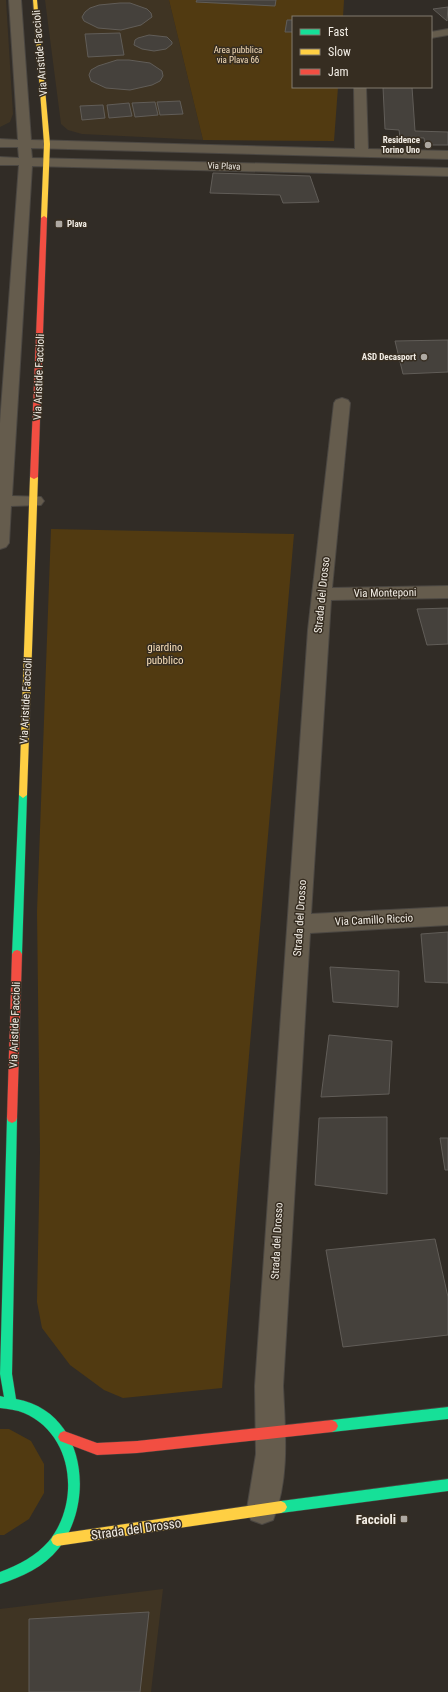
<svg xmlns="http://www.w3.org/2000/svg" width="448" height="1692" viewBox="0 0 448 1692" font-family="'Roboto Condensed',sans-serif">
<rect width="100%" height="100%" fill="#312c26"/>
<path fill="#3f3423" d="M0 0H6L13 114 10 122 0 127Z
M45 0H169L203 140 82 134 68 130 61 124Z
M163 1589 151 1692H0V1609Z"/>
<path fill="#513a11" d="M169 0H344L343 17H293V87H338L334 141 203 140Z
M51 529 294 534 240 1160 222 1388 123 1398 104 1390 70 1365 42 1328 37 1302 40 1152 37 912Z
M0 1429H9L31 1441 44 1464V1493L29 1519 4 1535H0Z"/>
<path fill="#45413c" stroke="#615d58" d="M197 0H276L275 6 196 2Z
M120 3H130L147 9 151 13 152 17 141 25 121 30 98 28 84 21 82 17 85 12 90 8 99 5Z
M448 7 447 21 433 9Z
M287 20H293V32H285Z
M120 33 124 55 88 57 85 34Z
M149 35 167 37 172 42V44L166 49 154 51 142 49 134 45 135 40 138 38Z
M117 60H129L150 63 162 71 163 76 160 81 152 85 130 90 106 88 91 81 89 75 91 70 98 66Z
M383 87H412L415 131 448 132V145H425L424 138 400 137 399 130 385 129Z
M180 101 183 114 160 115 157 102Z
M155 102 158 115 135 117 132 103Z
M129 103 132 116 109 118 107 105Z
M103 105 105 118 82 120 80 106Z
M213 173 310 176 319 202 283 203 280 195 210 193Z
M448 340V372L403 374 395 341Z
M448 608V644L427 645 417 609Z
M448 932V983L425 982 421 934Z
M330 967 399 971 398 1007 333 1002Z
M329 1035 392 1041 389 1094 321 1097Z
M387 1117V1194L315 1185 319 1118Z
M440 1138H448V1170H445Z
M435 1239 448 1297V1335L343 1347 326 1250Z
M149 1612 140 1692H29V1619Z"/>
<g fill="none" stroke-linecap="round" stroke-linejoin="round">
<defs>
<path id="street" d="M9 0H21L31 140 355 149 354 87H366L368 149 448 151V159L31 148 32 158 448 168V176L32 166 12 496 41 497 44 501 41 505 11 506 9 543 6 547 0 549V423L19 165H0V157L19 158 18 147H0V139L18 140Z
M448 29V35L431 38V32Z
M342 398 348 400 350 403 332 588 448 586V598L331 600 311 914 448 907V925L310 933 283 1386C285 1430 290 1478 273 1520L262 1524 251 1520 247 1509 256 1454 255 1386 308 630 334 403 336 400Z"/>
<path id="fast" d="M23 792 27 795 22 954 20 957 17 958 14 957 12 954 19 795Z
M12 1113 16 1115 17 1118 12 1374 16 1399C85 1411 96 1500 59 1548 44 1567 22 1577 0 1584V1572C19 1565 36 1556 49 1541 81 1501 73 1434 24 1413 17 1410 8 1409 0 1408V1396L4 1397 0 1374 7 1118 8 1115Z
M448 1407V1419L332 1432 328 1430 326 1426 328 1422 332 1420Z
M448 1479V1491L281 1513 277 1511 275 1507 277 1503 281 1501Z"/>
<path id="slow" d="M33 0H37L50 144 47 218 44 220 41 218 44 144Z
M34 475 38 477 27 795 23 798 19 795 30 477Z
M281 1501 285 1503 287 1507 285 1511 281 1513 57 1546 53 1544 51 1540 53 1536 57 1534Z"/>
<path id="jam" d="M44 216 47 218 38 477 34 479 30 477 41 218Z
M17 950 20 951 22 954 17 1118 16 1121 12 1123 8 1121 7 1118 12 954 14 951Z
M332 1420 336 1422 338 1426 336 1430 332 1432 137 1453 97 1455 60 1441 58 1437 60 1433 64 1431 97 1443 137 1441Z"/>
</defs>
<use href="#street" stroke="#4b4742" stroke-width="2"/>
<use href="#fast" stroke="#4b4742" stroke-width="1"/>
<use href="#slow" stroke="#4b4742" stroke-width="1"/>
<use href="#jam" stroke="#4b4742" stroke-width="1"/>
<use href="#street" fill="#655c4d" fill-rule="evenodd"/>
<use href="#fast" fill="#16e098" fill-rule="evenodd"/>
<use href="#slow" fill="#ffcf43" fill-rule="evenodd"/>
<use href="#jam" fill="#f24e42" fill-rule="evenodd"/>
</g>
<g fill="#aea9a2" stroke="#362d21" stroke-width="1.5">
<circle cx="428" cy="145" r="4"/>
<rect x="55" y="220" width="8" height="8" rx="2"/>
<circle cx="424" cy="357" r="4"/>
<rect x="400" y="1515" width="8" height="8" rx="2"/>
</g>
<g text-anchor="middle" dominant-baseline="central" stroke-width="3" stroke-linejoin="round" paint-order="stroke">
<g font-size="9" fill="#f8dfba" stroke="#362d21">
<text x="238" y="50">Area pubblica<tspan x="238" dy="10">via Plava 66</tspan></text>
</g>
<g font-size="9" font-weight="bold" fill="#f2ede5" stroke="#362d21" text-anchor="end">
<text x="420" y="140">Residence<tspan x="420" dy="10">Torino Uno</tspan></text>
<text x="67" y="224" text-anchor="start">Plava</text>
<text x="416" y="357">ASD Decasport</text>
</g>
<g font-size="9" fill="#f2ede5" stroke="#362d21">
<text transform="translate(224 166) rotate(2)">Via Plava</text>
</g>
<g font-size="11" fill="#f2ede5" stroke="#362d21">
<text transform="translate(40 53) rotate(-95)">Via Aristide Faccioli</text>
<text transform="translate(39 377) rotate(-88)">Via Aristide Faccioli</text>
<text transform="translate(385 593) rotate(-1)">Via Monteponi</text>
<text transform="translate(322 595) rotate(-84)">Strada del Drosso</text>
<text transform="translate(26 701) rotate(-87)">Via Aristide Faccioli</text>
<text transform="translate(300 918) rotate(-86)">Strada del Drosso</text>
<text transform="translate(374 920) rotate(-3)">Via Camillo Riccio</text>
<text transform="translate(15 1025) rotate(-88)">Via Aristide Faccioli</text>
<text transform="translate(277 1241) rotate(-87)">Strada del Drosso</text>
</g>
<g font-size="11" fill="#f8dfba" stroke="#362d21">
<text x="165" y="647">giardino<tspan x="165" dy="13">pubblico</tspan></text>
</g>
<g font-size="13" font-weight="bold" fill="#f2ede5" stroke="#362d21" text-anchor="end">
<text x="396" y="1519">Faccioli</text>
</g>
<g font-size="13" fill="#f2ede5" stroke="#362d21">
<text transform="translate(136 1529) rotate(-8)">Strada del Drosso</text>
</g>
</g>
<rect x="292" y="16" width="140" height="72" fill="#362d21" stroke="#817a6f"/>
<rect x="300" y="29" width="20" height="6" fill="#16e098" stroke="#817a6f"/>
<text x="328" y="36" font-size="12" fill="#f2ede5">Fast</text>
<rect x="300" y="49" width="20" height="6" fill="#ffcf43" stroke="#817a6f"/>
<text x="328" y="56" font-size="12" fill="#f2ede5">Slow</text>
<rect x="300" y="69" width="20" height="6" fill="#f24e42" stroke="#817a6f"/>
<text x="328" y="76" font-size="12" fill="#f2ede5">Jam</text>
</svg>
